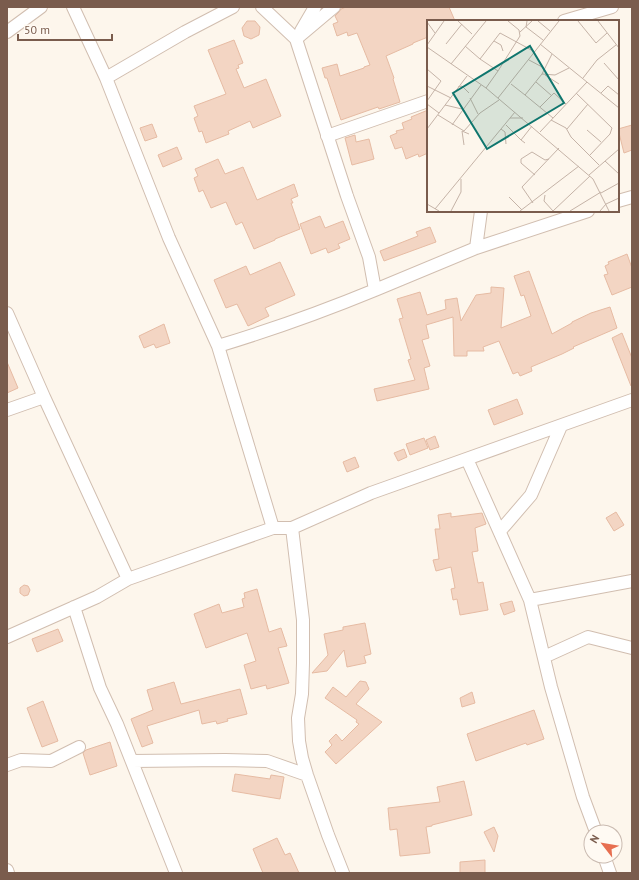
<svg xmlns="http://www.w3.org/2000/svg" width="639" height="880" viewBox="0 0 639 880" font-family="'PT Sans',sans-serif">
<rect width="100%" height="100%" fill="#fdf6ec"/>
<path fill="#f3d5c3" stroke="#e6bba3" d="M346 7H449L455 21H428V37L413 43V44L386 56 394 78 393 79 400 102 379 109 378 107 341 120 327 78H325L322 68 337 64 340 76 364 68V67L370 65 357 33 348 36 347 32 337 36 333 24 338 22 335 16 339 12 341 9Z
M247 21H255L260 27 259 35 251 39 244 36 242 28Z
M234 40 243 63 238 65 239 68 236 69 244 88 266 79 281 116 253 128 250 121 228 131 229 134 206 143 202 131 199 132 194 118 198 116 194 106 226 94 208 50Z
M428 110V153L419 157 418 154 406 159 402 147 395 149 390 136 397 133 396 131 404 129 402 123 412 119 411 117Z
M152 124 157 137 145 141 140 128Z
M632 125V150L624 153 618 129Z
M355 135 356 142 369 139 374 159 352 165 345 138Z
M177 147 182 159 163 167 158 155Z
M218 159 225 174 243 167 257 200 294 184 298 196 291 199 293 203H291L300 229 275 239V240L254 249 242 222 236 225 226 202 211 208 203 190 199 192 194 178 198 176 195 169Z
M320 216 325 228 343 221 350 239 338 244 340 248 328 253 326 248 311 254 300 224Z
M430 227 436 242 384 261 380 251 418 236 416 232Z
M627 254 632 268V287L612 295 604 275 608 274 605 266 609 264 608 262Z
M280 262 295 295 265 308 269 316 248 326 237 304 226 308 214 280 246 266 250 275Z
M529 271 552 334 572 323V322L591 313 610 307 617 328 573 347 574 348 562 354 531 367 532 371 520 376 518 372 513 374 499 341 483 347 484 351H467V356H454L453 317 426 325 429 338 422 340 430 366 424 368 429 389 377 401 374 389 415 380 408 360 411 359 399 319 403 318 397 299 420 292 427 315 446 309 445 300 457 298 461 321 476 295 491 293V287L504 288 501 328 531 316 524 295 521 296 514 276Z
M164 324 170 343 156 348 154 344 144 348 139 336Z
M622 333 632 358V385L631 386 612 338Z
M7 362 18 388 7 393Z
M517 399 523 414 494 425 488 410Z
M435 436 439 447 430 450 426 440Z
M424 438 428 448 410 455 406 444Z
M404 449 407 457 398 461 394 453Z
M355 457 359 467 347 472 343 462Z
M616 512 624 525 614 531 606 518Z
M451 513V517L482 513 486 524 475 528 478 551 472 552 478 583 483 582 488 610 460 615 457 599 453 600 451 589 455 588 451 567 436 571 433 560 439 559 435 529H440L438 515Z
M24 585 28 586 30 590 28 595 24 596 20 593V588Z
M257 589 269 632 281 628 287 646 278 648 289 683 267 689 266 685 251 689 244 665 256 661 247 633 206 648 194 614 219 604 222 613 244 607 242 599 245 598 244 593Z
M512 601 515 611 504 615 500 604Z
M365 623 371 654 364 656 366 663 347 667 344 650 327 671 312 673 328 655 324 634 343 630V627Z
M58 629 63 641 37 652 32 639Z
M360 681 366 682 369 689 356 704 382 722 336 764 325 752 332 745 329 741 336 734 342 741 359 724 356 722 357 720 325 698 333 687 346 697Z
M174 682 181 704 240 689 247 714 227 719 228 721 217 724 216 721 202 724 199 710 147 726 153 743 142 747 131 719 153 710 147 690Z
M472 692 475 703 462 707 460 698Z
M43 701 58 741 42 747 27 708Z
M534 710 544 739 527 745 526 743 476 761 467 734Z
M110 742 117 766 90 775 83 753 86 750Z
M235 774 270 779 271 775 284 777 280 799 232 791Z
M464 781 472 815 432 825V826L426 827 430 853 400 856 397 829 390 830 388 808 440 802 437 787Z
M494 827 498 836 494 852 484 832Z
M277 838 285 855 290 853 299 873H263L253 849Z
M485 860V873H460V862Z"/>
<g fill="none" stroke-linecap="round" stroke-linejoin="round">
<defs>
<path id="street" d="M73 7 106 78 169 238 218 346 273 528
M564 21 612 7
M301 31 315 7
M7 32 41 7
M296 39 334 7
M106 78 185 32 233 7
M327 136 428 101
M618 201 632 197
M476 248 481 211
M375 290 476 248 588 211
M7 313 44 397
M218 346C271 330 324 311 375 290L369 257 347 196 296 39 262 7
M7 410 44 397 128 579
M467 459 530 600 551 687 583 797 596 832
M292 528 303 620V663L302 694 298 718 299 741 302 758 307 775 328 835 343 873
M500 531 531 495 561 426
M530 600 632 581
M74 607 100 688 117 724 176 873
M7 637 97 597 128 579 273 528H292L371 493 632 400
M544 657 588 637 632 648
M132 761 225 760 267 761 307 775
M7 765 21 760 51 761 79 747
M604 856 610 873
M7 870 8 873"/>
</defs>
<use href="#street" stroke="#d1beb0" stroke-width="14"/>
<use href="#street" stroke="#fff" stroke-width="12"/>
</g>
<g transform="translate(427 20)">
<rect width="192" height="192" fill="#fdf6ec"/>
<path fill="none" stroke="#c5b3a7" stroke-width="1" d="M31 1 45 14M100 1 99 7 116 20M111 1 123 11M151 1 169 23 180 13M171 1 192 28M0 2 8 13M93 12 105 1M67 21 74 25 76 31M19 24 35 4M113 24 192 88M0 25 17 1M38 26 53 39M0 27 59 68 166 159 182 191M102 40 117 48M177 43 192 60M24 44 59 1M0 49 14 61 0 81M71 51 93 16 92 10 81 1M115 54 128 55 142 48M118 55 132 64M156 58 170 40 189 25M109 62 125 76M84 64 98 75 115 54 125 34M0 66 24 78M31 67 35 66 42 73M59 68 71 51 53 39 73 13 108 32M149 73 185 108 183 114 163 135M174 73 181 66 192 75M98 75 126 98M43 78 51 94M71 78 132 1M0 84 12 93M18 85 35 89M113 87 127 73 139 84M11 95 37 111 53 93 72 80M83 98H96M124 100 139 108 144 117 172 145M25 105 54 65M79 105 94 120M0 109 40 56M74 109 78 112 79 124M140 109 161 84M160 110 174 122M113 112 160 62M98 123 94 120 105 106M37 125 35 111 42 114M178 141 192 154M108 155 94 143V139L105 132 118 140 122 139M162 155 192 129M174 173 192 163M118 175 117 181 126 191M82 177 95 190M106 183 95 167 132 128M0 184 12 191M8 189 88 92M24 191 34 172V159M93 191 152 146M126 191 163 156M143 191 174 172M173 191 179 184 192 178"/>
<path fill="#0f766e" fill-opacity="0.15" stroke="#0f766e" stroke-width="2" d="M103 26 137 83 60 129 26 73Z"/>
<rect width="192" height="192" fill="none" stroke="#7a5c4d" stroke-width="2"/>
</g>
<rect width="639" height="880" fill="none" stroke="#7a5c4d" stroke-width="16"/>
<g transform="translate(603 844) rotate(301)"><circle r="19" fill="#fffaf3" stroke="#cabbb1"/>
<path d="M0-3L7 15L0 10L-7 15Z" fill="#e76f51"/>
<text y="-6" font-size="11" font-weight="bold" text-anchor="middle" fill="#7a5c4d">N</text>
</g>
<path d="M18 34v6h94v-6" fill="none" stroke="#7a5c4d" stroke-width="2"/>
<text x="24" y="34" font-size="12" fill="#7a5c4d" stroke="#fffaf3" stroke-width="3" paint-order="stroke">50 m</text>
</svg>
